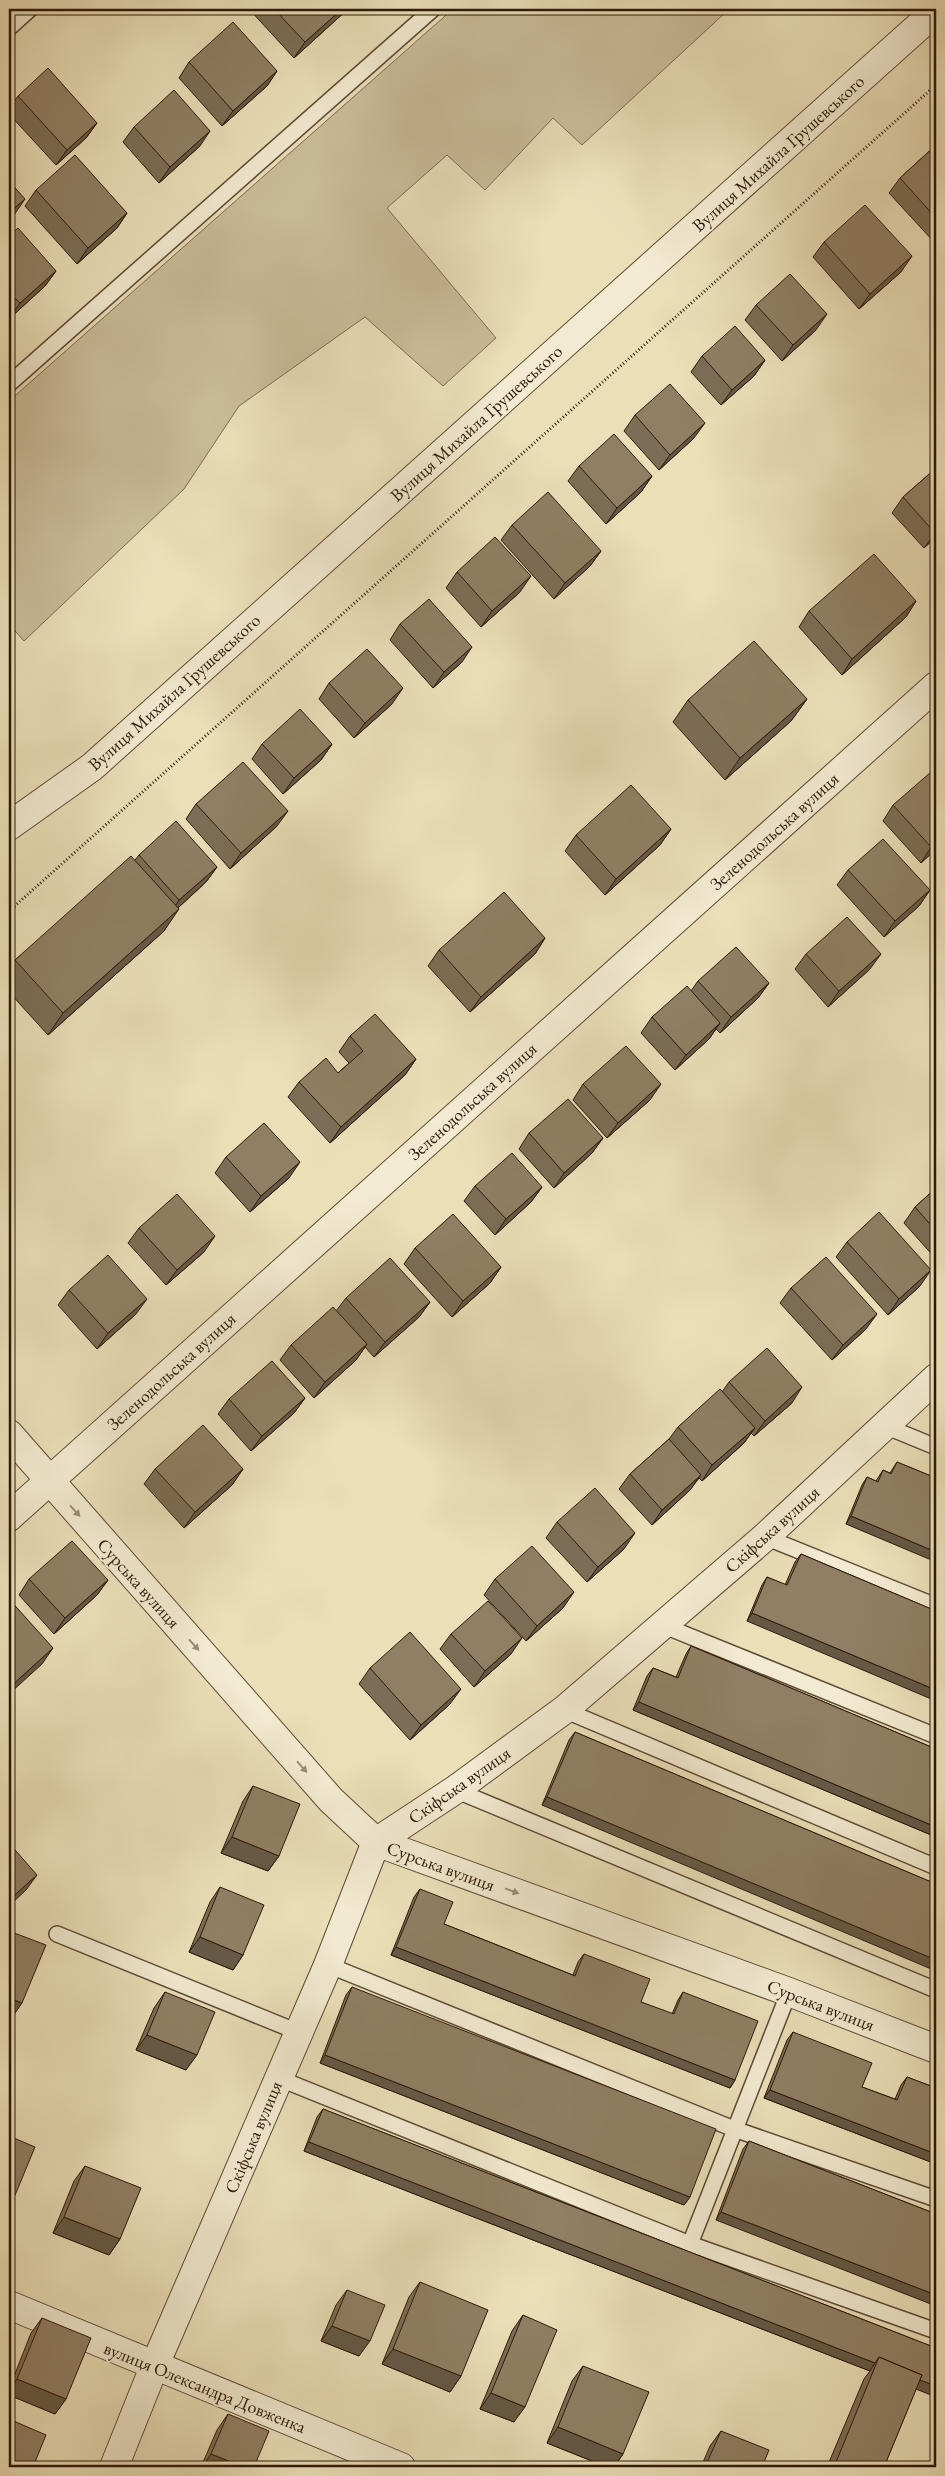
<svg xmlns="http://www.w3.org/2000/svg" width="945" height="2476" viewBox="0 0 945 2476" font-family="'EB Garamond',serif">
<rect width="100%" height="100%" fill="#ebdfb8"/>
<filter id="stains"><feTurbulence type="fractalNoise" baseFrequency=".004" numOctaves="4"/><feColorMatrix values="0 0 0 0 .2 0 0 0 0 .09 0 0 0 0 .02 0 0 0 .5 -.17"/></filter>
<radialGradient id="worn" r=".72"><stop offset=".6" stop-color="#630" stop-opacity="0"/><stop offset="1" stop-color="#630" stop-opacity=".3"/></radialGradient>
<path fill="#cbbd9a" stroke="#7c6a52" d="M453 9H723L726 12 582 145 553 118 485 190 447 155 387 208 496 338 443 386 365 317 239 406 184 489 24 641 9 624V401Z"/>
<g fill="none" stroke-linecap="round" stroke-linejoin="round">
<defs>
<path id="service" d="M9 28 30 9
M9 384 433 9
M885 1426 936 1447
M765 1537 936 1606
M662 1625 936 1736
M564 1710 936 1867
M455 1790 936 1990
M57 1934 298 2032
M328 1965 734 2129 936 2199
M278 2078 690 2244 936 2331
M690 2244 789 1992"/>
<path id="minor" d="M9 1517 936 686
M9 2305 401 2467
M114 2467 154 2367 328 1965 376 1842 455 1790 564 1710 765 1537 936 1378"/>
<path id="tertiary" d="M9 826 92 767 936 11
M9 1434 331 1800 376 1842 789 1992 936 2049"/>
</defs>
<use href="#service" stroke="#5c4a36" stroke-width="18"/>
<use href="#minor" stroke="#5c4a36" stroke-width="30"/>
<use href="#tertiary" stroke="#5c4a36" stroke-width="30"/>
<path stroke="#2d180a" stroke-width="3" stroke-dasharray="1 2.5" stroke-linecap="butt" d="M9 911 936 85"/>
<use href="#service" stroke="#f2ead1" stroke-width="15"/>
<use href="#minor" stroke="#f2ead1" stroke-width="28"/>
<use href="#tertiary" stroke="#f2ead1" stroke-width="28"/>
</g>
<path fill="#7c6d56" stroke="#2d180a" d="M249 9H348L294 58Z
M189 62 277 71 267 86 222 126 179 78Z
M18 96 97 123 86 138 56 165 9 114V108Z
M134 127 200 146 159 183 123 142Z
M936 145V240L934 242 889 193 900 178Z
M36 190 127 213 117 228 77 264 25 206Z
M9 236 56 271 45 286 9 319Z
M824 242 901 272 859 309 813 257Z
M756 305 816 330 782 361 745 320Z
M702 356 765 360 754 376 721 405 691 372Z
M635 415 694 438 659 470 624 431Z
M579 466 652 476 641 492 606 524 568 481Z
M936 468V537L924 548 892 513 903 497Z
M512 525 601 551 590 566 554 599 501 540Z
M457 572 520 592 481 627 446 588Z
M916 601 906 617 842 675 799 627 809 611Z
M400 624 462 662 433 688 390 640Z
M329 683 392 704 354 738 319 699Z
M807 699 791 721 725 780 673 722 688 700Z
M262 744H332L321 760 283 794 252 759Z
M936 779V849L921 863 883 821 893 805Z
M196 804 277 826 230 869 186 819Z
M671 829 660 845 605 895 565 851 576 835Z
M139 855 217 867 206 882 178 908 164 931 48 1035 9 992V969L15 960 135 860Z
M848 870 930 890 919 906 884 937 837 885Z
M545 938 535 954 470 1012 428 966 439 950Z
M806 954 870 969 828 1007 795 969Z
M698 981 769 983 758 998 720 1033 716 1029 709 1039 675 1070 641 1033 652 1017 691 991Z
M350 1036 416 1059 405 1075 330 1143 288 1097 299 1082 338 1073 349 1063 339 1052Z
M583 1084 650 1100 607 1138 573 1100Z
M529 1133 603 1138 592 1153 554 1188 519 1149Z
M226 1157 289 1178 250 1212 215 1173Z
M475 1186 542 1187 531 1202 495 1235 464 1201Z
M936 1188V1259L904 1223 915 1207Z
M139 1228 204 1252 166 1285 128 1243Z
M847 1242 920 1286 888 1315 836 1257Z
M415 1248 501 1267 490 1283 452 1317 404 1264Z
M791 1288 866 1329 832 1360 780 1303Z
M69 1290 136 1314 97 1349 58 1305Z
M346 1298 430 1302 419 1317 374 1357 365 1347 356 1360 314 1398 280 1360 291 1345 336 1311Z
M729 1382 792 1403 754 1436 751 1433 744 1443 702 1481 699 1478 690 1490 652 1525 619 1489 630 1474 669 1439 678 1427 722 1392Z
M305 1398 294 1413 251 1451 218 1414 229 1399Z
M897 1462 936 1478 846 1524 862 1485 867 1477 876 1481 883 1470 890 1473Z
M155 1469H243L232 1485 184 1528 144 1484Z
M557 1522 624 1549 587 1582 546 1538Z
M801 1554 936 1611 747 1621 762 1585 767 1577 785 1585 795 1562Z
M29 1579 108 1580 97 1595 54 1634 19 1595Z
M495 1579 563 1608 526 1641 484 1595Z
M451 1634 511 1654 474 1687 440 1649Z
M691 1646 936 1749V1837L633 1710 647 1676 653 1668 676 1677 686 1654Z
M370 1668 450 1704 410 1740 359 1684Z
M575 1732 936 1884 542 1805 569 1740Z
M253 1786 279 1856 268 1871 221 1853 243 1801Z
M220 1887 243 1955 233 1970 189 1952 210 1902Z
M420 1889 444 1924 573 1975 578 1962 584 1954 641 2002 672 2014 678 2000 683 1992 735 2080 730 2088 391 1955 414 1897Z
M352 1987 690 2197 684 2205 320 2063 346 1995Z
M165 1992 186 2070 136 2050 154 2008Z
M793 2032 862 2087 895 2099 901 2085 907 2077 936 2088V2164L764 2098 787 2040Z
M323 2109 936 2348 916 2389 884 2467H827L864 2379 870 2371 304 2151 317 2117Z
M749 2141 936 2214 716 2220 743 2149Z
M85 2166 120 2239 109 2255 53 2233 74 2181Z
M420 2282 461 2376 450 2392 382 2364 409 2297Z
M347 2290 359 2356 321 2341 336 2305Z
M523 2315 514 2422 480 2409 512 2331Z
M42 2318 66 2399 55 2414 9 2395V2389L31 2333Z
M583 2366 623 2454 614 2467H607L547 2443 572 2381Z
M228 2414 254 2467H201L217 2430Z
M721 2431 762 2467H701L710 2446Z"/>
<path fill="#655946" stroke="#2d180a" d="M342 9H348L294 58 305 42Z
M277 71 267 86 222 126 233 111Z
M97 123 86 138 56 165 67 150Z
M210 131 200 146 159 183 170 167Z
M25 199 14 215 9 219V213Z
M127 213 117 228 77 264 88 248Z
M912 256 901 272 859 309 870 294Z
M56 271 45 286 9 319 20 303Z
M827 314 816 330 782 361 793 345Z
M765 360 754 376 721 405 732 390Z
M705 423 694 438 659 470 670 455Z
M652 476 641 492 606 524 617 508Z
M936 531V537L924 548 935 533Z
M601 551 590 566 554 599 565 583Z
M531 576 520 592 481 627 492 611Z
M916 601 906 617 842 675 852 659Z
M472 647 462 662 433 688 444 672Z
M403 688 392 704 354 738 365 723Z
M807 699 791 721 725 780 740 758Z
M332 744 321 760 283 794 294 778Z
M288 811 277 826 230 869 241 853Z
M671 829 660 845 605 895 616 879Z
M936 843V849L921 863 931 847Z
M217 867 206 882 169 916 179 900Z
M930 890 919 906 884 937 895 921Z
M179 909 164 931 48 1035 63 1013Z
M545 938 535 954 470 1012 481 997Z
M881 954 870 969 828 1007 839 991Z
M769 983 758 998 720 1033 731 1017Z
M720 1023 709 1039 675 1070 686 1055Z
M416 1059 405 1075 330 1143 341 1127Z
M661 1084 650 1100 607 1138 618 1123Z
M603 1138 592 1153 554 1188 564 1173Z
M300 1162 289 1178 250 1212 261 1196Z
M542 1187 531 1202 495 1235 506 1219Z
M215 1236 204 1252 166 1285 177 1270Z
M501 1267 490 1283 452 1317 463 1301Z
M931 1270 920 1286 888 1315 899 1299Z
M147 1299 136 1314 97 1349 108 1333Z
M430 1302 419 1317 374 1357 385 1342Z
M877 1314 866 1329 832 1360 843 1345Z
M367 1344 356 1360 314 1398 325 1382Z
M802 1387 792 1403 754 1436 765 1421Z
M305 1398 294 1413 251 1451 262 1436Z
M755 1428 744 1443 702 1481 712 1465Z
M243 1469 232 1485 184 1528 195 1512Z
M701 1475 690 1490 652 1525 662 1510Z
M851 1516 936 1552V1562L846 1524Z
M635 1533 624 1549 587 1582 598 1567Z
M108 1580 97 1595 54 1634 65 1618Z
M574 1592 563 1608 526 1641 537 1626Z
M752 1613 936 1690V1701L747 1621Z
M522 1638 511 1654 474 1687 485 1671Z
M53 1648 42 1664 9 1694V1688Z
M461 1689 450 1704 410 1740 421 1725Z
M639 1702 936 1827V1837L633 1710Z
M547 1797 936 1960V1971L542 1805Z
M232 1837 279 1856 268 1871 221 1853Z
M37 1875 26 1890 9 1906V1900Z
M200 1937 243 1955 233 1970 189 1952Z
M396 1947 735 2080 730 2088 391 1955Z
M9 1998 22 2003 11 2019 9 2018Z
M147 2035 197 2055 186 2070 136 2050Z
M325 2055 690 2197 684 2205 320 2063Z
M770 2090 936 2154V2164L764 2098Z
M309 2142 875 2363 870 2371 304 2151Z
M9 2198 13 2200 9 2206Z
M721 2212 936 2295V2306L716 2220Z
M64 2217 120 2239 109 2255 53 2233Z
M332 2326 370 2341 359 2356 321 2341Z
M393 2349 461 2376 450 2392 382 2364Z
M877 2363 936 2386V2397L873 2372Z
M17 2379 66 2399 55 2414 9 2395V2391Z
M491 2393 525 2407 514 2422 480 2409Z
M558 2427 623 2454 614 2467H607L547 2443Z
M211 2454 244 2467H202Z"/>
<path fill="#907f64" stroke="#2d180a" d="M274 9H342L305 42Z
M233 22 277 71 233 111 189 62Z
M48 68 97 123 67 150 18 96Z
M174 90 210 131 170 167 134 127Z
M936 145V218L900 178Z
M75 155 127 213 88 248 36 190Z
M9 181 25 199 9 213Z
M865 205 912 256 870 294 824 242Z
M18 228 56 271 20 303 9 292V236Z
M790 274 827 314 793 345 756 305Z
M735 326 765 360 732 390 702 356Z
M670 384 705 423 670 455 635 415Z
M614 434 652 476 617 508 579 466Z
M936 468V531L935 533 903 497Z
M548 492 601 551 565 583 512 525Z
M495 537 531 576 492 611 457 572Z
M874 554 916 601 852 659 809 611Z
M429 599 472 647 444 672 400 624Z
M754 641 807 699 740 758 688 700Z
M367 649 403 688 365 723 329 683Z
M300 709 332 744 294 778 262 744Z
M243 762 288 811 241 853 196 804Z
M931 772 936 779V843L931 847 893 805Z
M631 785 671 829 616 879 576 835Z
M176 821 217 867 179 900 139 855Z
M883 839 930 890 895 921 848 870Z
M131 856 179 909 63 1013 15 960Z
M504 892 545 938 481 997 439 950Z
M847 917 881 954 839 991 806 954Z
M736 947 769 983 731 1017 698 981Z
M687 986 720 1023 686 1055 652 1017Z
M375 1014 416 1059 341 1127 299 1082 326 1058 338 1073 363 1051 350 1036Z
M626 1046 661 1084 618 1123 583 1084Z
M568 1099 603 1138 564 1173 529 1133Z
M264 1123 300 1162 261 1196 226 1157Z
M512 1153 542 1187 506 1219 475 1186Z
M936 1188V1231L915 1207Z
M177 1194 215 1236 177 1270 139 1228Z
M879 1212 931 1270 899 1299 847 1242Z
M453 1214 501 1267 463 1301 415 1248Z
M108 1255 147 1299 108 1333 69 1290Z
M826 1257 877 1314 843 1345 791 1288Z
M390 1258 430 1302 385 1342 346 1298Z
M333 1307 367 1344 325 1382 291 1345Z
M767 1348 802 1387 765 1421 729 1382Z
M272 1361 305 1398 262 1436 229 1399Z
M720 1389 755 1428 712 1465 678 1427Z
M203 1425 243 1469 195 1512 155 1469Z
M669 1439 701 1475 662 1510 630 1474Z
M897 1462 936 1478V1552L851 1516 867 1477 878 1482 883 1470 891 1474Z
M595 1488 635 1533 598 1567 557 1522Z
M72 1541 108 1580 65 1618 29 1579Z
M532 1546 574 1592 537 1626 495 1579Z
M801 1554 936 1611V1690L752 1613 767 1577 787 1585Z
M9 1599 53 1648 9 1688Z
M488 1601 522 1638 485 1671 451 1634Z
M410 1632 461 1689 421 1725 370 1668Z
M691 1646 936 1749V1827L639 1702 653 1668 678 1678Z
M575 1732 936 1884V1960L547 1797Z
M253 1786 300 1804 279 1856 232 1837Z
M9 1843 37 1875 9 1900Z
M220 1887 264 1905 243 1955 200 1937Z
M420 1889 453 1902 444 1924 575 1976 584 1954 650 1979 641 2002 674 2014 683 1992 758 2021 735 2080 396 1947Z
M9 1931 46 1945 22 2003 9 1998Z
M352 1987 716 2129 690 2197 325 2055Z
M165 1992 215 2012 197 2055 147 2035Z
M793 2032 872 2063 862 2087 897 2100 907 2077 936 2088V2154L770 2090Z
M323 2109 936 2348V2386L920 2380 922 2375 879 2357 875 2363 309 2142Z
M9 2136 35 2147 13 2200 9 2198Z
M749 2141 936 2214V2295L721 2212Z
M85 2166 141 2188 120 2239 64 2217Z
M420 2282 488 2310 461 2376 393 2349Z
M347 2290 385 2305 370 2341 332 2326Z
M523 2315 557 2330 525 2407 491 2393Z
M42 2318 91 2338 66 2399 17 2379Z
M879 2357 922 2375 884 2467H834Z
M583 2366 649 2392 623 2454 558 2427Z
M228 2414 269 2431 254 2467H244L211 2454Z
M9 2419 46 2435 33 2467H9Z
M721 2431 769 2450 762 2467H705Z"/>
<defs><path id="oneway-solid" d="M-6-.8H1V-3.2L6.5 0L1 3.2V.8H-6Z" transform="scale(1.25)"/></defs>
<g fill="#998c77">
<use href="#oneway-solid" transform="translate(75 1511) rotate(48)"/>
<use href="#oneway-solid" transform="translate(194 1645) rotate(48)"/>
<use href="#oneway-solid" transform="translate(302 1767) rotate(48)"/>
<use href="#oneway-solid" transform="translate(512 1891) rotate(20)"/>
</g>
<g text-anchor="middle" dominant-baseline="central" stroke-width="4" stroke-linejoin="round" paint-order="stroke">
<g font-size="18" fill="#2d180a" stroke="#f2ead1">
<text transform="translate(778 153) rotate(-42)">Вулиця Михайла Грушевського</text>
<text transform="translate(476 423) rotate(-42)">Вулиця Михайла Грушевського</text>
<text transform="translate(174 692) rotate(-42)">Вулиця Михайла Грушевського</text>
<text transform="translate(774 831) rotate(-42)">Зеленодольська вулиця</text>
<text transform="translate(472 1101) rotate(-42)">Зеленодольська вулиця</text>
<text transform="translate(171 1371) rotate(-42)">Зеленодольська вулиця</text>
<text transform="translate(772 1529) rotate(-42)">Скіфська вулиця</text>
<text transform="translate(139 1583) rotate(48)">Сурська вулиця</text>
<text transform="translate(459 1785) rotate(-35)">Скіфська вулиця</text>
<text transform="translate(441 1866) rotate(20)">Сурська вулиця</text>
<text transform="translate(821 2005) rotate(21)">Сурська вулиця</text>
<text transform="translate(253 2137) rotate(-67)">Скіфська вулиця</text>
<text transform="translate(205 2387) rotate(22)">вулиця Олександра Довженка</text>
</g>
</g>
<rect width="945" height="2476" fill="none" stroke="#ebdfb8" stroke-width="30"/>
<rect x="10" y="10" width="925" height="2456" fill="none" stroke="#2d180a" stroke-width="2.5"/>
<rect x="15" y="15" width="915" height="2446" fill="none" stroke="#2d180a"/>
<rect width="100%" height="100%" filter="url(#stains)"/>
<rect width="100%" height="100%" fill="url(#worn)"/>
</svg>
